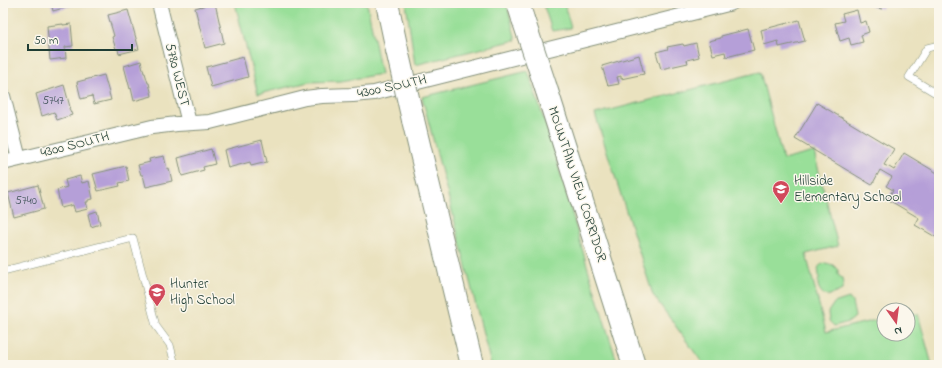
<svg xmlns="http://www.w3.org/2000/svg" width="942" height="368" viewBox="0 0 942 368" font-family="'Indie Flower',sans-serif">
<rect width="100%" height="100%" fill="#fbf7ec"/>
<filter id="ink" filterUnits="userSpaceOnUse"><feTurbulence type="fractalNoise" baseFrequency=".025" numOctaves="2"/><feDisplacementMap in="SourceGraphic" scale="8" xChannelSelector="R" yChannelSelector="G"/><feConvolveMatrix kernelMatrix="1 2 1 2 8 2 1 2 1" color-interpolation-filters="sRGB"/></filter>
<filter id="wash" filterUnits="userSpaceOnUse"><feTurbulence type="fractalNoise" baseFrequency=".012" numOctaves="4" result="noise"/><feDisplacementMap in="SourceGraphic" scale="16" xChannelSelector="R" yChannelSelector="G"/><feGaussianBlur stdDeviation="0.9" result="paint"/><feColorMatrix in="noise" values="0 0 0 0 0 0 0 0 0 0 0 0 0 0 0 0 0 1.4 0 .05"/><feComposite in="paint" operator="in"/></filter>
<g filter="url(#wash)">
<rect width="100%" height="100%" fill="#eae2bf"/>
<path fill="#99df99" stroke="#5c8e66" d="M235 3H367L381 74 341 81 309 82 258 94Z
M406 3H505L508 9 516 40 415 65Z
M543 3H564L571 28 552 31Z
M528 71 552 144 588 269 618 365H491L452 211 422 97Z
M760 72 783 160 814 152 838 246 806 254 826 332 884 318V334H908V312L913 311 914 315 918 314 932 365H704L653 295 595 114Z
M826 263 833 265 838 270V275L842 278 843 285 842 290C837 293 832 294 827 296 823 295 818 289 818 284 818 278 819 283 819 277 819 269 815 266 826 263Z
M849 298 852 302 855 317 849 322 834 326 829 321 828 312 834 303Z"/>
<g id="blocks">
<path fill="#b59fd8" d="M51 3H73L74 5 53 11Z
M215 3 224 43 205 48 195 8Z
M870 3H884L882 9 869 6Z
M128 10 139 49 119 54 118 49H116L112 37 114 36 108 15Z
M857 10 860 23 866 21 869 32 861 35 863 42 851 45 849 38 840 41 835 23 844 21 842 14Z
M799 20 805 41 779 47 778 41 764 45 761 30Z
M63 24V25L71 24 73 46 65 47 66 58 50 60 47 26Z
M748 29 754 50 726 57 725 52 713 55 709 41 721 38V36Z
M696 43 699 57 687 60 688 63 661 69 656 52 668 49 667 47 683 44 684 46Z
M639 55 644 74 621 79V76L617 77 619 84 608 86 602 66Z
M243 57 248 77 211 87 206 67Z
M141 61 144 73H145L148 83H149L152 96 134 101 131 88 130 89 124 66Z
M104 75 111 100 94 104 92 96 81 99 77 82Z
M64 85 70 107 69 108 72 115 57 120 54 112 42 116 36 94Z
M817 103 894 149 884 165 889 167 894 170 904 153 939 174V239L915 225 919 218 887 199 893 190 886 186 892 177 880 170 872 185 795 139Z
M262 140 267 162 251 166 250 162 228 168 224 150Z
M211 149 215 164 203 167 204 170 182 176 178 158Z
M164 156 167 169 169 168 172 181 146 187 143 175H141L138 165 150 162 149 159Z
M126 166 129 181 119 183 120 186 98 191 93 174Z
M80 176 82 183 89 181 93 199 88 200V202H86L88 209 75 212 73 205 61 208 57 190 67 187 65 180Z
M38 185 44 209 14 217 8 193Z
M97 211 100 224 91 227 88 214Z"/>
</g>
</g>
<g filter="url(#ink)">
<use href="#blocks" fill-opacity="0" stroke="#84907a" stroke-width="1"/>
<g fill="none" stroke-linecap="round" stroke-linejoin="round">
<defs>
<path id="lane" d="M939 45 927 48 909 77 939 95
M3 271 133 238 156 326 170 345 175 365"/>
<path id="street" d="M159 3 189 123
M3 96 19 159
M3 163 152 127 177 124 210 122 305 98 322 96 353 95 374 93 732 3"/>
<path id="highway" d="M387 3 397 50
M518 3 523 19
M546 88 634 365
M413 120 472 365"/>
</defs>
<use href="#lane" stroke="#84907a" stroke-width="8"/>
<use href="#street" stroke="#84907a" stroke-width="16"/>
<use href="#highway" stroke="#84907a" stroke-width="24"/>
<use href="#lane" stroke="#fff" stroke-width="7"/>
<use href="#street" stroke="#fff" stroke-width="14"/>
<use href="#highway" stroke="#fff" stroke-width="22"/>
<defs>
<path id="highway-bridge" d="M523 19 546 88
M397 50 413 120"/>
</defs>
<use href="#highway-bridge" stroke="#84907a" stroke-width="24" stroke-linecap="butt"/>
<use href="#highway-bridge" stroke="#fff" stroke-width="22"/>
</g>
</g>
<defs>
<symbol id="school-pin" viewBox="-11 -11 22 30"><path d="M0 17L-7.5 6A9.5 9.5 0 1 1 7.5 6Z" fill="#d1495b" stroke="#fbf7ec"/><path d="M0-5L7-2L0 1L-7-2ZM-4 1L0 2.5L4 1V4Q0 6-4 4Z" fill="#fff"/></symbol>
</defs>
<g fill-rule="evenodd">
<use href="#school-pin" x="771" y="179" width="20" height="27"/>
<use href="#school-pin" x="147" y="282" width="20" height="27"/>
</g>
<g text-anchor="middle" dominant-baseline="central" stroke-width="3" stroke-linejoin="round" paint-order="stroke">
<g font-size="12" fill="#44565d">
<text x="53" y="101">5747</text>
<text x="26" y="201">5740</text>
</g>
<g font-size="14" fill="#1f3d34" stroke="#fbf7ec">
<text transform="translate(177 75) rotate(76)">5780 WEST</text>
<text transform="translate(392 87) rotate(-12)">4300 SOUTH</text>
<text transform="translate(75 145) rotate(-14)">4300 SOUTH</text>
<text transform="translate(577 184) rotate(72)">MOUNTAIN VIEW CORRIDOR</text>
</g>
<g font-size="14" fill="#1f3d34" stroke="#fbf7ec" text-anchor="start">
<text x="794" y="181">Hillside<tspan x="794" dy="16">Elementary School</tspan></text>
<text x="170" y="284">Hunter<tspan x="170" dy="16">High School</tspan></text>
</g>
</g>
<rect width="942" height="368" fill="none" stroke="#fbf7ec" stroke-width="16"/>
<g transform="translate(896 322) rotate(166)"><circle r="19" fill="#fbf7ec" stroke="#a3ada2"/>
<path d="M0-3L7 15L0 10L-7 15Z" fill="#d1495b"/>
<text y="-6" font-size="11" font-weight="bold" text-anchor="middle" fill="#1f3d34">N</text>
</g>
<path d="M28 44v6h104v-6" fill="none" stroke="#1f3d34" stroke-width="2"/>
<text x="34" y="44" font-size="12" fill="#1f3d34" stroke="#fbf7ec" stroke-width="3" paint-order="stroke">50 m</text>
</svg>
